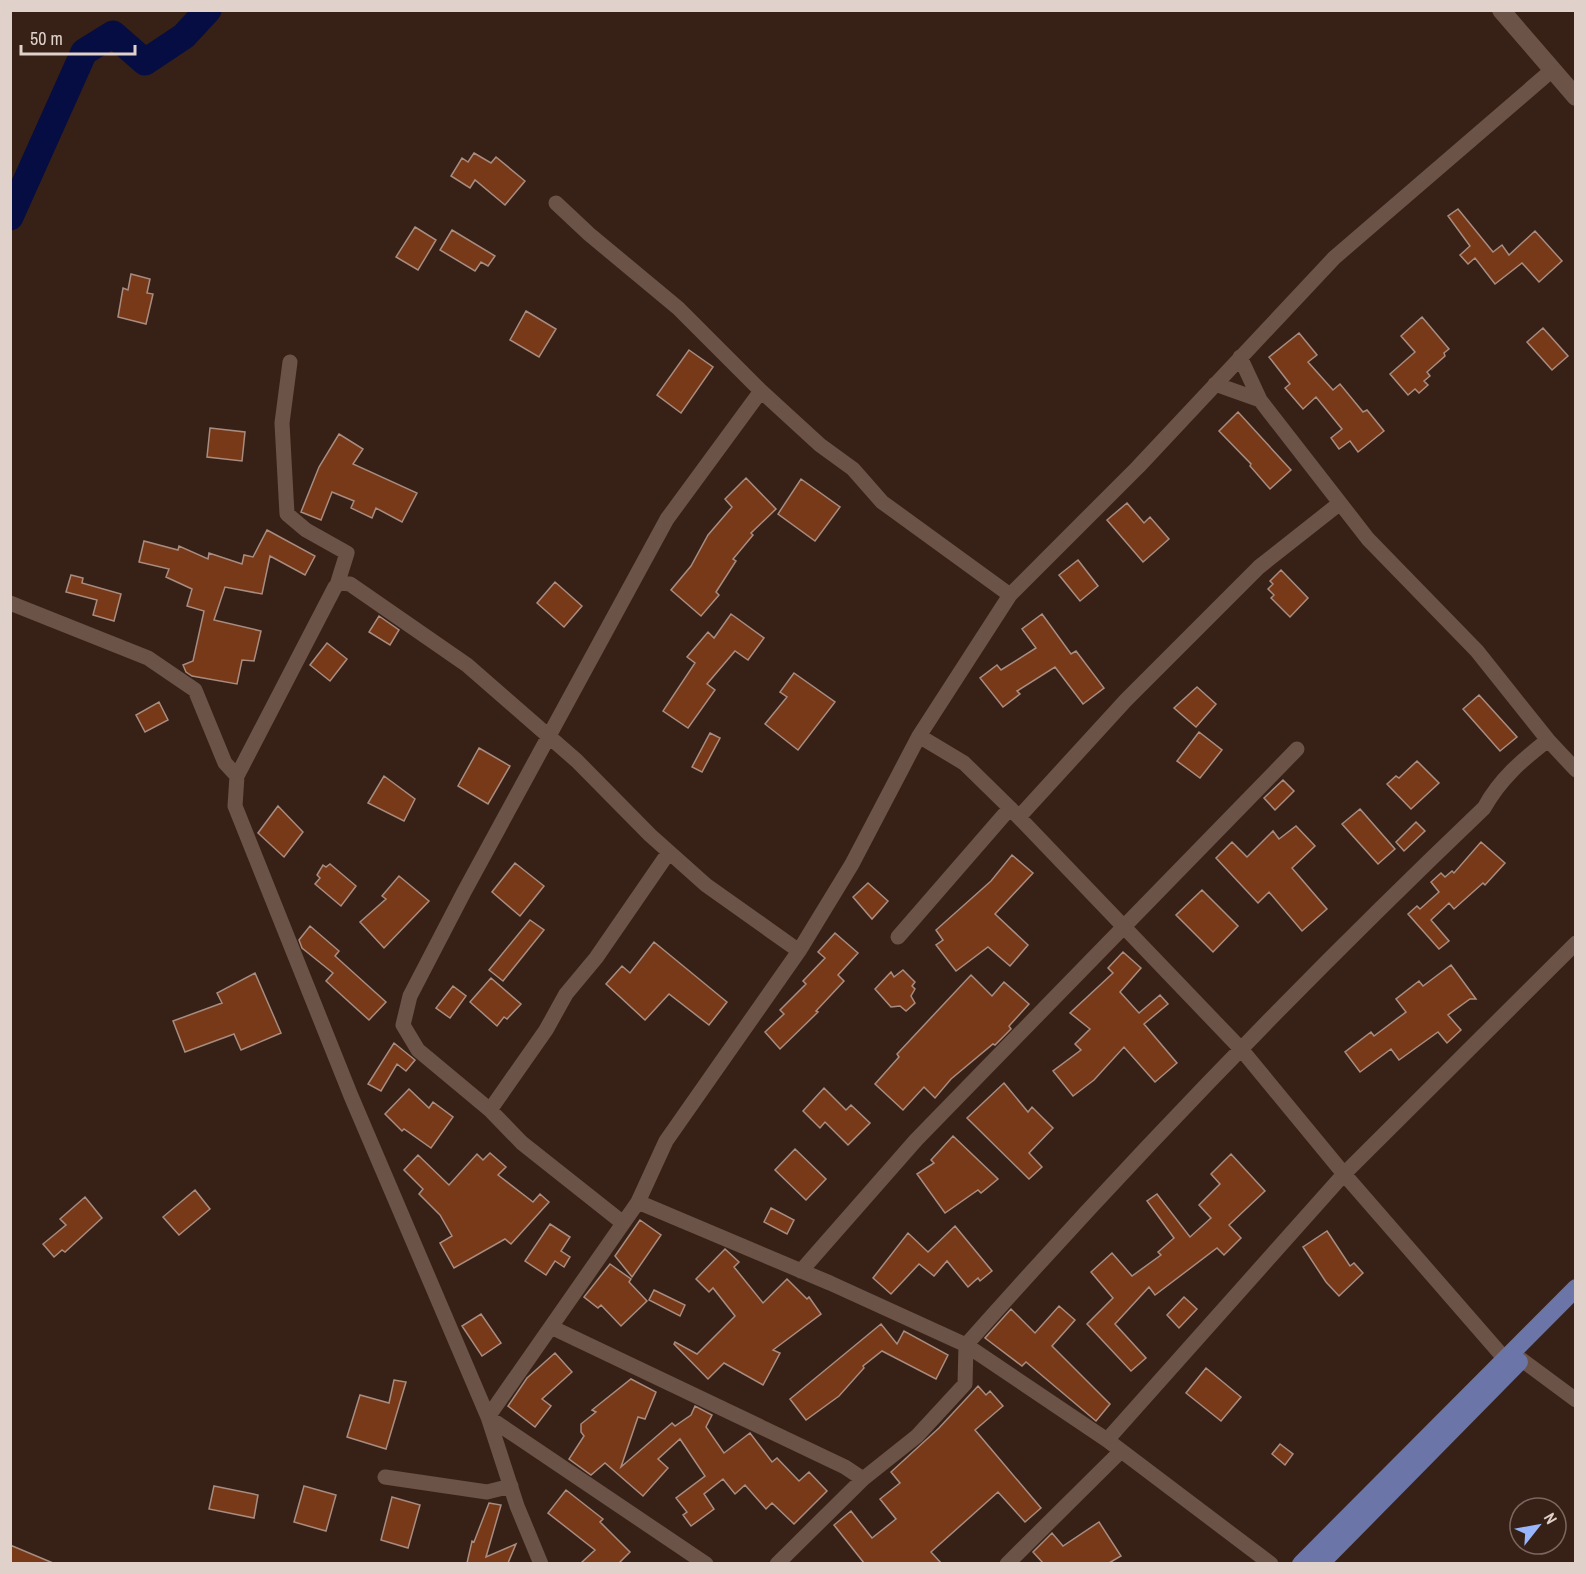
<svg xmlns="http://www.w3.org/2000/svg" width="1586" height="1574" viewBox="0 0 1586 1574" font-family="'Archivo Narrow',sans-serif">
<rect width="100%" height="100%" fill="#372117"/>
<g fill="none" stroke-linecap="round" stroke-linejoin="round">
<path stroke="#050d42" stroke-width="27" d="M10 217 84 52 113 34 145 62 184 36 208 10"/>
</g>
<path fill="#783919" stroke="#a88c80" stroke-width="1.5" d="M474 153 491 163 496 157 525 181 505 205 475 180 470 188 451 176 462 158 468 162Z
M1458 209 1493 252 1502 245 1509 255 1535 231 1562 261 1539 282 1522 263 1495 284 1475 258 1468 264 1460 255 1470 246 1448 216Z
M415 227 436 240 418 270 396 257Z
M452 230 495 256 488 266 481 262 475 271 440 250Z
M131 274 150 279 147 293 153 294 146 324 118 317 123 288 128 290Z
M526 311 556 329 539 357 510 340Z
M1422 317 1449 349 1444 353 1445 356 1427 372 1430 376 1424 381 1428 385 1419 393 1415 389 1408 395 1390 374 1415 352 1401 336Z
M1543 328 1568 356 1552 370 1527 342Z
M1299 333 1317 355 1308 362 1333 390 1340 384 1363 412 1367 410 1384 431 1358 452 1350 441 1339 449 1331 438 1342 429 1316 397 1303 409 1285 388 1290 384 1269 357Z
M689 350 713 367 681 413 657 395Z
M1238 412 1291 470 1270 489 1250 466 1251 464 1219 431Z
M210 428 245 432 242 461 207 457Z
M339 434 363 449 353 464 417 493 402 522 376 508 372 518 351 508 354 501 332 492 321 520 301 512 319 467Z
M746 478 776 509 751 533 753 535 733 559 736 561 716 592 719 595 701 616 671 590 691 566 708 535 732 507 725 499Z
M801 479 840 507 815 541 778 514Z
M1127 503 1144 523 1150 517 1169 539 1143 562 1107 520Z
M267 530 315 556 305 575 270 556 262 594 225 587 214 620 261 631 254 661 242 660 237 684 192 676 186 672 183 665 193 661 204 611 187 606 192 589 166 577 169 569 139 562 144 541 178 550 179 546 208 559 209 553 242 564 244 555 253 557Z
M1078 560 1098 586 1080 601 1059 575Z
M1281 570 1308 598 1290 617 1271 598 1274 595 1268 589 1273 584 1270 581Z
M71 575 83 578 82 583 121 594 114 621 93 615 97 600 66 592Z
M555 582 582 606 564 627 537 603Z
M731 614 764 638 748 660 735 651 707 684 715 690 688 728 663 711 695 663 687 657 708 632 714 638Z
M1042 614 1071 654 1076 651 1104 688 1083 704 1055 667 1017 691 1020 694 1003 707 980 678 997 665 1001 670 1036 648 1022 629Z
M379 616 399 630 390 645 369 632Z
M327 643 347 659 330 681 310 665Z
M794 673 835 702 798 750 765 724 787 697 780 692Z
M1197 687 1216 704 1196 727 1174 708Z
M1479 695 1517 737 1500 751 1463 709Z
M159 702 168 720 145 732 136 715Z
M1199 732 1222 750 1200 778 1177 761Z
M710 733 720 738 702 772 692 767Z
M479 748 510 766 488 804 458 786Z
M1417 761 1439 783 1411 809 1387 784 1396 776 1399 778Z
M384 776 415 799 404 821 368 803Z
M1283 780 1294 791 1275 810 1264 798Z
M278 806 303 832 284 857 258 833Z
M1360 809 1395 849 1378 864 1342 824Z
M1416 822 1425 831 1404 851 1396 842Z
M1296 826 1315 846 1292 868 1327 909 1302 931 1269 892 1258 903 1216 858 1232 842 1247 857 1273 831 1279 839Z
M1481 842 1505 863 1485 885 1483 883 1454 909 1449 903 1431 920 1449 941 1439 949 1408 914 1417 906 1420 909 1439 892 1431 882 1441 873 1445 877 1452 871 1454 873Z
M1012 855 1033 873 995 914 1028 945 1010 966 988 947 956 971 936 945 943 940 936 930 991 881Z
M515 863 544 886 520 916 492 892Z
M330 864 356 886 341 906 315 884 320 878 317 875 323 865 326 867Z
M399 876 429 901 384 948 360 922 386 899 382 896Z
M868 883 888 901 872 919 853 897Z
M1202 890 1238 926 1213 952 1176 915Z
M530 920 544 930 503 981 489 970Z
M310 926 339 951 335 956 386 1002 369 1020 326 981 333 973 302 948 299 940Z
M835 933 858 953 838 975 844 981 816 1011 818 1012 780 1049 765 1032 784 1014 780 1010 806 984 803 981 825 958 818 952Z
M654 942 727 1002 709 1025 669 994 645 1020 606 984 622 966 630 973Z
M1123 952 1141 968 1120 992 1139 1013 1160 995 1168 1004 1144 1024 1177 1063 1155 1082 1124 1047 1094 1080 1073 1096 1053 1071 1081 1050 1075 1044 1090 1029 1070 1013 1113 973 1108 968Z
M1451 965 1476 999H1470L1448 1015 1461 1030 1447 1043 1438 1032 1399 1060 1391 1049 1360 1072 1345 1052 1371 1032 1374 1036 1406 1012 1396 999 1419 981 1423 986Z
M903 970 915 982 912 986 915 989 911 996 915 1003 906 1011 900 1006 891 1007 875 989 891 972 894 977Z
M255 973 281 1033 241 1050 234 1034 185 1052 173 1021 222 1003 217 993Z
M971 975 992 996 1004 982 1029 1004 1009 1026 1011 1029 995 1045 993 1044 951 1079 935 1098 924 1087 903 1110 875 1084 899 1057 897 1054Z
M491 978 521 1004 507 1019 504 1017 497 1026 470 1002Z
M453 986 466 996 450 1018 436 1008Z
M394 1043 415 1060 406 1071 397 1064 381 1091 368 1084Z
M1004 1083 1028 1112 1032 1107 1053 1128 1029 1153 1042 1167 1029 1179 967 1118Z
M824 1088 846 1110 851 1105 870 1123 848 1145 825 1122 820 1128 803 1111Z
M409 1089 429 1108 433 1102 453 1117 431 1148 404 1129 402 1131 385 1114Z
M953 1136 998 1179 981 1193 978 1190 945 1213 917 1174 934 1163 931 1160Z
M795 1149 826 1179 806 1200 775 1170Z
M490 1153 506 1167 498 1175 533 1202 540 1194 549 1202 511 1244 505 1239 454 1268 440 1243 452 1236 440 1215 419 1194 423 1189 404 1170 418 1155 449 1185 477 1154 483 1160Z
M1231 1154 1265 1191 1229 1225 1241 1238 1224 1255 1217 1248 1155 1295 1149 1287 1115 1324 1146 1358 1131 1371 1087 1324 1113 1298 1091 1272 1112 1253 1132 1276 1161 1255 1158 1252 1174 1238 1147 1201 1157 1194 1190 1237 1211 1218 1199 1205 1220 1184 1211 1174Z
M195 1190 210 1209 179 1235 163 1217Z
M85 1197 102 1218 65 1252 62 1250 54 1257 43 1244 66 1225 60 1219Z
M771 1208 794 1220 787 1234 764 1222Z
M640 1220 661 1235 632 1277 615 1256Z
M550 1224 570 1237 561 1251 570 1257 564 1267 555 1261 546 1275 525 1261Z
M955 1226 992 1271 980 1281 978 1278 968 1287 947 1261 934 1276 919 1264 891 1294 873 1278 908 1233 928 1252Z
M1327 1231 1350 1266 1354 1263 1363 1273 1339 1296 1326 1282 1303 1247Z
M725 1249 739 1262 734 1267 763 1303 787 1279 807 1299 809 1297 821 1314 773 1350 780 1353 763 1385 724 1363 708 1379 674 1344 675 1342 697 1354 735 1316 713 1288 709 1292 696 1279Z
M610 1264 631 1279 629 1282 647 1301 621 1326 601 1305 598 1308 584 1297Z
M654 1290 685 1305 680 1316 649 1300Z
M1184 1297 1197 1309 1179 1328 1167 1315Z
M1059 1306 1075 1320 1052 1346 1110 1404 1096 1421 1026 1362 1022 1366 985 1338 1011 1309 1035 1333Z
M481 1314 501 1343 482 1356 462 1326Z
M881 1324 897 1344 904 1331 948 1355 936 1379 882 1351 863 1366 864 1368 839 1396 806 1420 790 1399Z
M555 1353 572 1372 542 1399 551 1406 535 1427 508 1406 527 1378Z
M1206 1368 1241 1397 1221 1421 1186 1393Z
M631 1379 656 1392 645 1419 638 1417 621 1467 672 1423 675 1426 691 1415 695 1406 712 1415 706 1427 724 1453 750 1433 772 1462 777 1458 799 1481 809 1472 827 1491 794 1524 772 1503 766 1509 745 1485 735 1494 723 1479 704 1494 714 1509 691 1526 683 1515 687 1512 676 1498 705 1476 680 1439 658 1459 668 1468 643 1496 605 1463 591 1475 569 1459 584 1436 581 1432V1424L596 1412 592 1410Z
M394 1380 406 1382 386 1449 347 1437 360 1395 389 1403Z
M978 1386 986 1395 990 1391 1003 1406 975 1430 1041 1508 1025 1522 998 1492 931 1552 941 1563H864L834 1525 851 1511 872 1538 896 1519 880 1499 900 1483 891 1472 939 1428Z
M1280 1444 1293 1454 1285 1465 1272 1454Z
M214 1486 258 1495 254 1518 209 1509Z
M304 1486 336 1495 326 1531 294 1522Z
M566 1490 603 1519 600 1522 630 1552 619 1563H581L595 1550 548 1513Z
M392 1497 420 1505 408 1548 381 1540Z
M489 1503 501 1505 486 1557 516 1544 508 1563H467L472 1541 474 1542Z
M1099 1522 1121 1556 1109 1563H1043L1033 1552 1052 1533 1063 1546Z
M10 1545 53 1563H10Z"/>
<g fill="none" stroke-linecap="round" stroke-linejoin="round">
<path stroke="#6c5348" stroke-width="15" d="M556 203 589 234 678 308 761 391 820 445 853 469 882 502 1010 595
M1240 357 1260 400 1368 539 1477 651 1548 740 1576 770
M290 362 282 423 287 514 306 530 347 553 337 585
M1215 384 1260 400
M10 603 148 658 195 690 225 763 237 776
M919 736 964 763 1010 808 1241 1049 1344 1174 1505 1359
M1019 817 1126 700 1259 567 1340 503
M898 937 1010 808
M490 1110 546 1030 566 994 596 958 669 852
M638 1202 830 1283 966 1345 1107 1440 1271 1564
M623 1223 522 1143 490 1110 418 1050 403 1025 410 996 464 892 667 519 761 391
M801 1271 916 1140 1297 749
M551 1327 845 1467 863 1479
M1522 1360 1576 1400
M1107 1440 1344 1174 1576 943
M385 1477 487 1492 511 1486
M541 1564 517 1506 488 1417 351 1096 235 806 237 776 335 587 340 583 350 584 467 665 577 761 650 835 706 885 799 951
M706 1564 488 1417 638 1202 666 1141 799 951 852 864 919 736 1010 595 1138 467 1334 258 1551 71
M777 1564 863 1479 917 1436 965 1384 966 1345C1131 1159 1304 980 1484 808 1500 779 1522 760 1548 740
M1007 1564 1121 1451"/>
<path stroke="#6c5348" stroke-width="18" d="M1501 10 1576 97"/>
<path stroke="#6b75a7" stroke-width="18" d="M1301 1564 1576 1288
M1320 1564 1519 1362"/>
</g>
<rect width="1586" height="1574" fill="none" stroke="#e0d1ca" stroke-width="24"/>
<g transform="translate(1538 1526) rotate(59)"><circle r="28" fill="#372117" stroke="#7b675f" stroke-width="1.5"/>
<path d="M0-4.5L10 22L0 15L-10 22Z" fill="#99b5fd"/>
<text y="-9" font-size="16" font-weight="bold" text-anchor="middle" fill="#e0d1ca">N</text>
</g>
<path d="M21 45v9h114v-9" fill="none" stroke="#e0d1ca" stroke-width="3"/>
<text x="30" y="45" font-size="18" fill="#e0d1ca" stroke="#372117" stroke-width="4.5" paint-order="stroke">50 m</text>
</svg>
